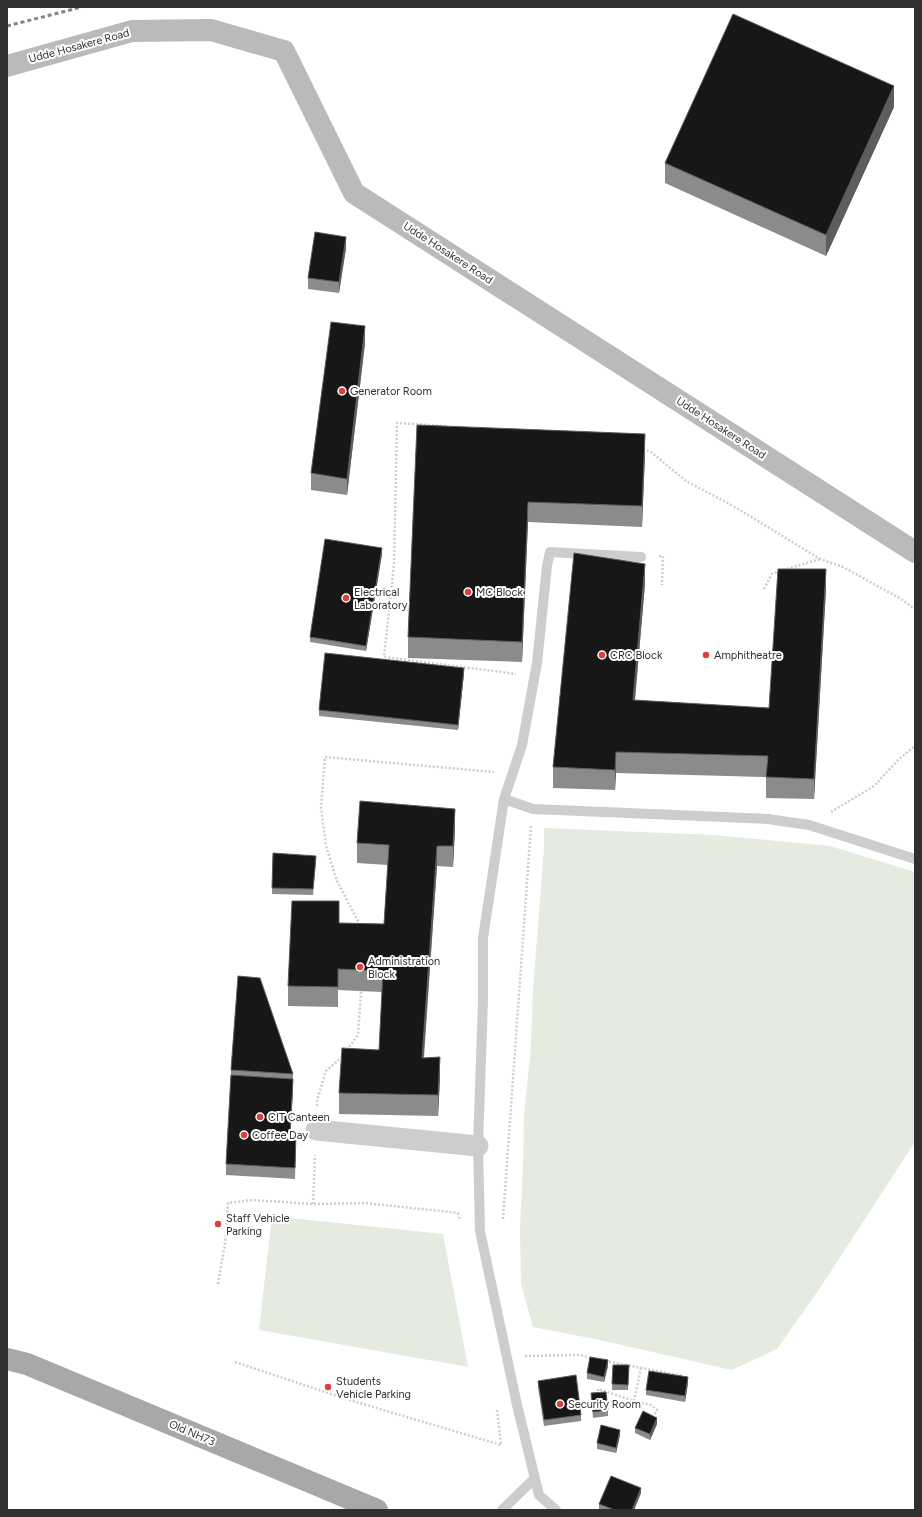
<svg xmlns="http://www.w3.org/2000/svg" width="922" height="1517" viewBox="0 0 922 1517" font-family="Figtree,sans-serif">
<rect width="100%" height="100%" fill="#fff"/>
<path fill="#e5ecdf" d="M544 828 715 835 830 846 915 872V1142L820 1288 777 1349 732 1370 595 1339 533 1327 521 1284 520 1228 523 1166 524 1115 531 1047 533 989 544 849Z
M272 1216 443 1234 468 1367 259 1330Z"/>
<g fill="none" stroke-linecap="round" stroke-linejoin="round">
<path stroke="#cdcdcd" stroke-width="2.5" stroke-dasharray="2 2" stroke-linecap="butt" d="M446 426 397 423 394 564 384 657 516 674
M643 449 651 452 686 481 735 507 820 559 843 567 901 599 915 609
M659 556H663L662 585
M787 569 820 559
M764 589 772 574 780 571
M831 812 874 786 899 759 915 746
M360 925 337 881 326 846 321 808 325 757 494 772
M347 1050 358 1035 361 991
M317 1106V1100L326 1071 343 1056
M313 1204 315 1155
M458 1213 460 1220
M503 1219 531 826
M218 1284 225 1244 228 1203 252 1200 313 1204 365 1203 459 1213
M914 1341 915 1340
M525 1356 579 1355 592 1358
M605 1361 683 1376
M235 1362 343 1398 501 1445 497 1409
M598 1395V1389L634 1401 641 1368
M634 1401 651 1405 657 1410 652 1419"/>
<path stroke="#cdcdcd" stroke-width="10" d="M504 799 533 809 768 819 809 825 915 859
M502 1510 535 1478
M556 1510 539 1495 517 1405 480 1231 478 1146 483 1000V938L504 799 522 745 537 663 547 566 550 552 641 557"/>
<path stroke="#cdcdcd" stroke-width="21" d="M316 1130 478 1146"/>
<path stroke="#bababa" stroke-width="22" d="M7 66 132 31 211 30 284 51 354 193 915 552"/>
<path stroke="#a8a8a8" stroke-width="22" d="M7 1359 27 1364 377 1510"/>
<path stroke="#858585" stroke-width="3" stroke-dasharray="4 3" stroke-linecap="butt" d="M7 26 82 7"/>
</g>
<path fill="#8b8b8b" d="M894 107 826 256 665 183V163Z
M346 248 339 293 308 289V278Z
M365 343 347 495 311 490V473Z
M417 425 645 455 642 527 528 522 522 662 408 658V637Z
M382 554 366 651 310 642V637Z
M645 584 635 700 769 708 826 589 814 799 766 798V777L616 773 615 790 553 788V767Z
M464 673 458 730 319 716V710Z
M455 829 453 867 437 866 424 1058 440 1078 438 1116 339 1114V1093L379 1050 382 992 338 990V1007L288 1006V986L339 923 384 924 388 865 357 863V843Z
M273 853 316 861 313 895 272 894Z
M231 1070 293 1074V1090L290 1132 296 1143 295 1179 226 1175V1164Z
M613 1365H629L628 1390H612Z
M608 1366 604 1382 587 1379V1373Z
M538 1381 581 1415V1421L544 1426 538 1387Z
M688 1383 685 1402 646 1395V1390Z
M591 1393 608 1410V1416L593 1418Z
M657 1424 650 1440 635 1433V1428Z
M620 1435 616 1453 597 1449V1443Z
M641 1493 634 1510H601L599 1509V1504Z"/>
<path fill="#5d5d5d" d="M894 86V107L826 256V235Z
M346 237V248L339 293V282Z
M365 326V343L347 495V479Z
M645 434V455L642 527V506Z
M528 502V522L522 662V642Z
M382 548V554L366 651V646Z
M645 564V584L633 721V700Z
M826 569V589L814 799V779Z
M464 668V673L458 730V725Z
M616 752V773L615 790V770Z
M455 809V829L453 867V846Z
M437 846V866L422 1078V1058Z
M440 1057V1078L438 1116V1095Z
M293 1079V1090L290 1143V1132Z
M608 1360V1366L604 1382V1377Z
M688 1377V1383L685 1402V1396Z
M657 1418V1424L650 1440V1434Z
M620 1430V1435L616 1453V1448Z
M641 1488V1493L634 1510H632Z"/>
<path fill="#171717" stroke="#5d5d5d" d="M733 14 894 86 826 235 665 163Z
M315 232 346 237 339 282 308 278Z
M331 322 365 326 347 479 311 473Z
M417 425 645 434 642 506 528 502 522 642 408 637Z
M325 539 382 548 366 646 310 637Z
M574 553 645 564 633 700 769 708 778 569H826L814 779 766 777 768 756 616 752 615 770 553 767Z
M325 653 464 668 458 725 319 710Z
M360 801 455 809 453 846H437L422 1058 440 1057 438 1095 339 1093 342 1048 379 1050 383 971 338 969V987L288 986 292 901H339V923L384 924 389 845 357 843Z
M273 853 316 856 313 889 272 888Z
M238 976 260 978 293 1074 231 1070Z
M231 1075 293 1079 290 1132H296L295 1168 226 1164Z
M590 1357 608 1360 604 1377 587 1373Z
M613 1365H629L628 1385 612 1384Z
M649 1371 688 1377 685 1396 646 1390Z
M576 1375 581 1415 544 1420 538 1381Z
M606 1392 608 1410 593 1412 591 1393Z
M643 1411 657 1418 650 1434 635 1428Z
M601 1425 620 1430 616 1448 597 1443Z
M611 1476 641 1488 632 1510H615L599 1504Z"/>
<g fill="#d94040" stroke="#fff" stroke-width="1.5">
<circle cx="342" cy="391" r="4"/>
<circle cx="468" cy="592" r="4"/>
<circle cx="346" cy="598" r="4"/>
<circle cx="602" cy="655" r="4"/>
<circle cx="706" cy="655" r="4"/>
<circle cx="360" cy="967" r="4"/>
<circle cx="260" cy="1117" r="4"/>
<circle cx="244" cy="1135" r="4"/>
<circle cx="218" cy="1224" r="4"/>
<circle cx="328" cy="1387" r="4"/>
<circle cx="560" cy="1404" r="4"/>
</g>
<g text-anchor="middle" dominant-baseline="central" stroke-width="4" stroke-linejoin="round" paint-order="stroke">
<g font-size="11" fill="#303030" stroke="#fff">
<text transform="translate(79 46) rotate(-15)">Udde Hosakere Road</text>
<text transform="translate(448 253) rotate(33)">Udde Hosakere Road</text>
<text transform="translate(721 428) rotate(33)">Udde Hosakere Road</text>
<text transform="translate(192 1433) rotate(23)">Old NH73</text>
</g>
<g font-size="11" fill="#303030" stroke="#fff" text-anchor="start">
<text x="350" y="391">Generator Room</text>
<text x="354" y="592">Electrical<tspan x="354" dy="13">Laboratory</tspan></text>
<text x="476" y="592">MC Block</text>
<text x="610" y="655">CRC Block</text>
<text x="714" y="655">Amphitheatre</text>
<text x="368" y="961">Administration<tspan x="368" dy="13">Block</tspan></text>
<text x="268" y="1117">CIT Canteen</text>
<text x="252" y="1135">Coffee Day</text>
<text x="226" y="1218">Staff Vehicle<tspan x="226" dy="13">Parking</tspan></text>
<text x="336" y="1381">Students<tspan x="336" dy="13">Vehicle Parking</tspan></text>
<text x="568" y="1404">Security Room</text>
</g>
</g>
<rect width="922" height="1517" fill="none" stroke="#303030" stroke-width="16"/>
</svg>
